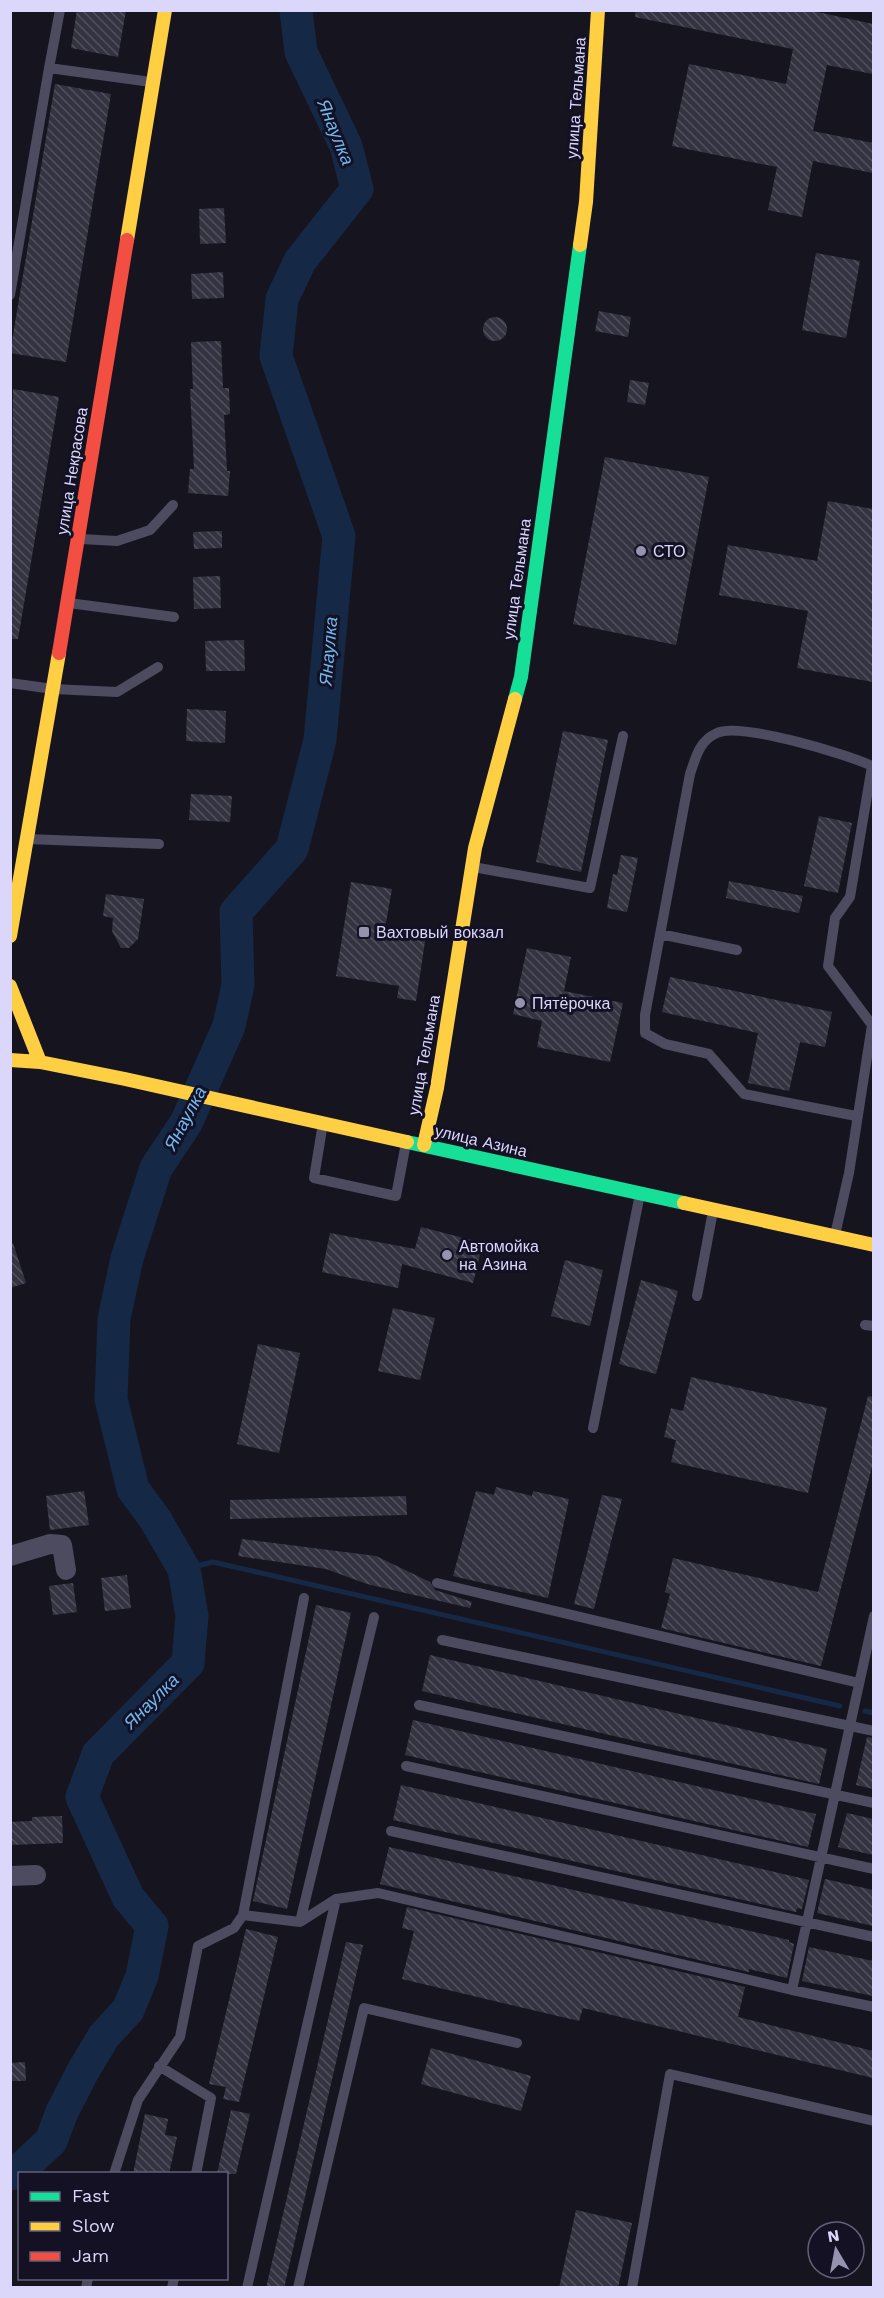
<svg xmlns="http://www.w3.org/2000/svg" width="884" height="2298" viewBox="0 0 884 2298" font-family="'Work Sans',sans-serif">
<defs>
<pattern id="building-back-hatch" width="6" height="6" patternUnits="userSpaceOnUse" patternTransform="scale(1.5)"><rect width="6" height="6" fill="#343341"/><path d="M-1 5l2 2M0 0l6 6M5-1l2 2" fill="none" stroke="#51505d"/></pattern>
</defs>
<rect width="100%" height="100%" fill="#16151f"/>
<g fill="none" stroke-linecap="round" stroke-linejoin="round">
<path stroke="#152845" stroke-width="5" d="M184 1569 213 1562 840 1706
M865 1711 874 1713"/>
<path stroke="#152845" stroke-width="33" d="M10 2174 22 2168 51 2141 62 2112 83 2071 104 2036 128 2010 142 1976 152 1926 128 1897 82 1797 98 1754 188 1663 192 1616 184 1569 155 1519 133 1489 111 1399 114 1319 127 1258 156 1168 186 1123 229 1026 238 985 236 912 292 849 320 740 339 536 276 356 282 299 300 261 357 189 346 146 301 52 296 10"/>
</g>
<path fill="url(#building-back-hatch)" d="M77 10H126L118 57 71 48Z
M636 10H808L873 24V74L827 65 813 131 873 143V173L813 161 802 217 768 210 777 167 672 146 689 64 786 84 793 49 635 17Z
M55 84 111 94 66 362 10 353Z
M224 208 226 243 200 244 199 209Z
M816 253 860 261 846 338 802 330Z
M223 272 224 298 192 299 191 274Z
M599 311 631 317 628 337 595 331Z
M483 329a12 12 0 1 1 24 0a12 12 0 1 1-24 0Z
M221 341 223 388H229L230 414 224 415 227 471H230L228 496 188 493 190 469H194L190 389H193L191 342Z
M630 380 649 383 645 405 627 402Z
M13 389 59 397 18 639H10Z
M605 457 709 477 676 645 573 624Z
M828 501 873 509V682L797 668 808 611 719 595 728 545 817 561Z
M222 531V548L194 549 193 532Z
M220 576 221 608 194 609 193 577Z
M244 640 245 671H206L205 641Z
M187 709 226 711 225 743 186 741Z
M563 731 608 740 581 872 536 862Z
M191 794 232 796 230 822 189 820Z
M819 816 852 823 838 893 804 886Z
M621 855 638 858 627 912 607 908 613 874 617 875Z
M729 881 803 896 799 913 726 898Z
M351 882 392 889 385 928 426 935 416 1001 397 998 399 986 336 976Z
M106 894 144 899 138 939 129 948H121L112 931 113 918 103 916Z
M527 948 571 957 564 991 623 1003 610 1062 537 1047 542 1021 513 1014Z
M670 977 832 1012 825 1047 800 1042 789 1091 748 1083 758 1033 662 1012Z
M421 1227 483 1243 473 1283 402 1264 398 1288 322 1272 330 1233 415 1249Z
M13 1243 26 1283 10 1288V1244Z
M565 1260 603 1270 590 1326 551 1316Z
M641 1280 678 1291 656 1374 619 1364Z
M393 1308 435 1318 420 1380 378 1371Z
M258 1344 300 1353 279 1453 237 1444Z
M691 1377 827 1408 808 1493 671 1462 676 1440 664 1437 671 1408 683 1411Z
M868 1396 873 1397V1463L821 1666 661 1628 670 1594 665 1592 673 1558 818 1592Z
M496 1487 532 1496 533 1491 569 1499 548 1598 453 1576 476 1491 494 1495Z
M84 1491 89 1525 50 1530 46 1496Z
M602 1495 622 1499 594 1609 574 1604Z
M406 1496 407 1515 230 1519V1500Z
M242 1539 376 1556 430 1582 435 1590 472 1602 470 1608 367 1584 326 1569 238 1556Z
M127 1575 131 1608 105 1611 101 1578Z
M73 1583 77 1612 53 1615 49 1586Z
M316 1605 351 1613 287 1909 253 1901Z
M430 1655 827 1749 819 1784 422 1691Z
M413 1720 816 1814 808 1847 405 1755Z
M867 1737 873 1738V1789L856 1785Z
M401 1785 809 1880 802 1909 797 1908 796 1912 393 1820Z
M847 1813 873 1819V1855L838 1847Z
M62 1816 63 1843 10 1845V1822L32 1821V1817Z
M389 1847 789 1940V1942L794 1944 787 1978 749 1969V1972L380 1884Z
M825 1879 873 1890V1926L817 1913Z
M407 1907 745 1987 738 2017 873 2051V2078L583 2008 579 2021 402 1979 414 1931 402 1928Z
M246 1929 278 1937 239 2102 223 2099 226 2087 209 2084Z
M346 1942 363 1945 284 2288H266Z
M809 1947 873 1961V1996L802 1981Z
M431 2048 531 2076 521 2111 421 2084Z
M25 2062 26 2081H10V2063Z
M231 2110 250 2114 236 2174H217Z
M145 2114 168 2119 165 2135 177 2137 169 2174H133Z
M576 2210 632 2223 618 2288H559Z"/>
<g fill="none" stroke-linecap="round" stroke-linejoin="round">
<path stroke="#4c4b5f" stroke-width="10" d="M49 68 60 10
M10 295 49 68 151 82
M81 539 117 541 150 530 173 505
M69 603 174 617
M10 683 53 689 117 692 158 667
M27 839 159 844
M473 867 590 888 623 736
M660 934 737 950
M323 1123 314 1178 396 1196 406 1143
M835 1235 849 1173 872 1025 828 966 835 918 850 897 872 766C847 754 740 722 717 733 699 741 696 757 690 774L645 1015V1033L665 1044 709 1054 744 1094 856 1116
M697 1296 713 1211
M865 1325 874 1326
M593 1428 640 1194
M437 1583 859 1683
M304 1598 243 1915 300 1922 336 1899 378 1893 792 1990 874 2007
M442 1640 874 1731
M419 1705 874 1803
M406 1766 874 1869
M391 1831 874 1937
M300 1922 374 1617
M792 1990 874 1616
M159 2066 211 2098 196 2174
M114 2174 138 2100 180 2037 198 1946 234 1928 243 1915
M86 2288 88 2278
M172 2288 174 2278
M247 2288 336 1899
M298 2288 364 2008 517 2043
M632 2288 670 2074 874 2121"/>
<path stroke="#4c4b5f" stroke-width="20" d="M10 1556 50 1544 62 1545 66 1570
M10 1876 36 1875"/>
<path stroke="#16e098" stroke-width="14" d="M515 699 521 677 580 245
M407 1142 684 1203"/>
<path stroke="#ffcf43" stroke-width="14" d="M127 240 165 10
M580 245 586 202 598 10
M10 936 59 653
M10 986 40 1062
M10 1060 40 1062 125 1079 407 1142
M424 1145 437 1088 475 848 515 699
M684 1203 874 1245"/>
<path stroke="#f24e42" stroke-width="14" d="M59 653 127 240"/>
</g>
<g fill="#9593ae" stroke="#131123" stroke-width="2">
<circle cx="641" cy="551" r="6"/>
<rect x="358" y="926" width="12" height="12" rx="3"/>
<circle cx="520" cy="1003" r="6"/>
<circle cx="447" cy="1255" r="6"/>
</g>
<g text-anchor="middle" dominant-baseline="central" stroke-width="6" stroke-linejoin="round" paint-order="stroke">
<g font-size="16" fill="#dad7fb" stroke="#131123">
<text transform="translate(576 98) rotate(-86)">улица Тельмана</text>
<text transform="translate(72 471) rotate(-81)">улица Некрасова</text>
<text transform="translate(517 579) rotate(-82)">улица Тельмана</text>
<text transform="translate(424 1055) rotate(-80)">улица Тельмана</text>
<text transform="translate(481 1141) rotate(13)">улица Азина</text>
</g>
<g font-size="16" fill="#dad7fb" stroke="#131123" text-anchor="start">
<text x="653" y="551">СТО</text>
<text x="376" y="932">Вахтовый вокзал</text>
<text x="532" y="1003">Пятёрочка</text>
<text x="459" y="1246">Автомойка<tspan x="459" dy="18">на Азина</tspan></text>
</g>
<g font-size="18" font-style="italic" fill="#70b8f0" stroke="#131123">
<text transform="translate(336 132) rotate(68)">Янаулка</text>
<text transform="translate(328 651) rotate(-85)">Янаулка</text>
<text transform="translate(185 1118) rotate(-62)">Янаулка</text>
<text transform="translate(151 1701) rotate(-45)">Янаулка</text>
</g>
</g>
<rect width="884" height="2298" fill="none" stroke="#dad7fb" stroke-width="24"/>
<rect x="18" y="2172" width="210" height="108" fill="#131123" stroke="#636079" stroke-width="1.5"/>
<rect x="30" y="2192" width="30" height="9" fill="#16e098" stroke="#636079" stroke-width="1.5"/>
<text x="72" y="2202" font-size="18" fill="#dad7fb">Fast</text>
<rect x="30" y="2222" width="30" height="9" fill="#ffcf43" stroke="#636079" stroke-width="1.5"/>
<text x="72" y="2232" font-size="18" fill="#dad7fb">Slow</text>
<rect x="30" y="2252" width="30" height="9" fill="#f24e42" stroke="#636079" stroke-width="1.5"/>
<text x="72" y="2262" font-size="18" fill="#dad7fb">Jam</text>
<g transform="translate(836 2250) rotate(350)"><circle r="28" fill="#131123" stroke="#636079" stroke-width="1.5"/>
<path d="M0-4.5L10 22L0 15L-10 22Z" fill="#9593ae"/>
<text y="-9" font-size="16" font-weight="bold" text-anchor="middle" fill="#dad7fb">N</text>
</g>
</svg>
